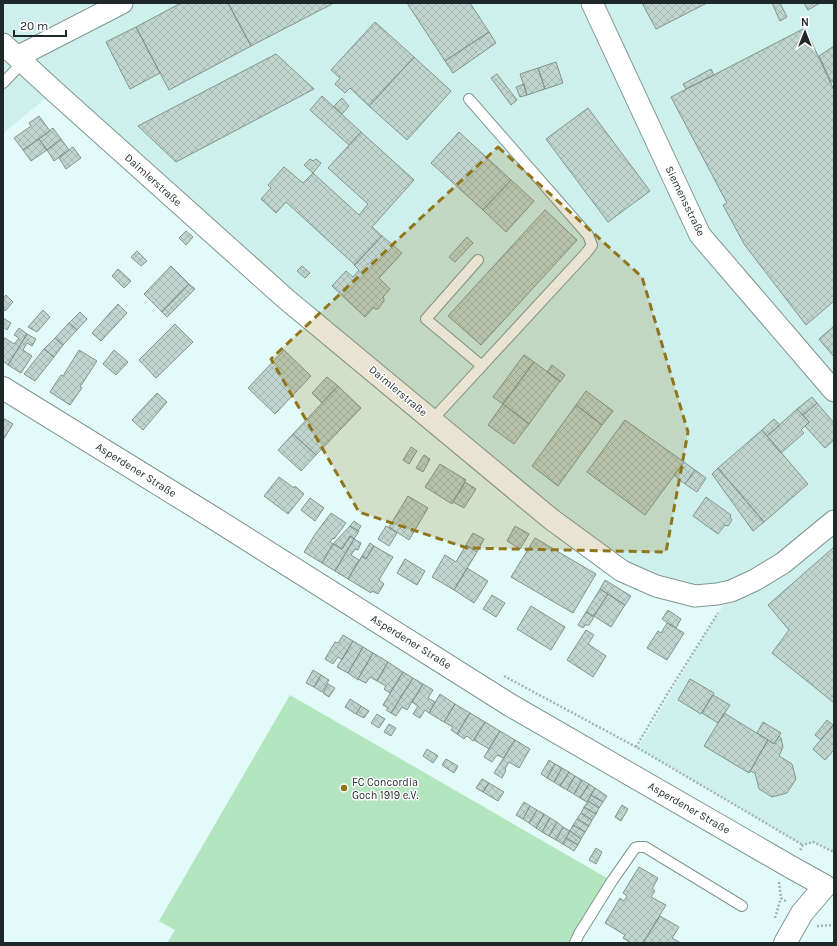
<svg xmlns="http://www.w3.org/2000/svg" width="837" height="946" viewBox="0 0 837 946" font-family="Karla,sans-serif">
<defs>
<pattern id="building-cross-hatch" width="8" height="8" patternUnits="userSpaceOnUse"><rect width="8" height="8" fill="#c0d5cd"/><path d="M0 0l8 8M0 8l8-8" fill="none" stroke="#a5b7b0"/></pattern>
</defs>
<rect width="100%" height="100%" fill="#e2faf8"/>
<path fill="#cef0ed" d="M3 3H834V852L813 842 803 845 638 748 731 592 695 596 622 571 54 91 3 134Z"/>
<path fill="#b3e5be" d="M290 695 612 881 575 943H167L175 930 159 921Z"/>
<path fill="url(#building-cross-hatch)" stroke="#81958e" d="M181 3H228L251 46 169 90 136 27Z
M228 3H334L251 46Z
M407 3H470L489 32 445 61Z
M642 3H707L656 29Z
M772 3H780L787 17 780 21Z
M804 3H820L808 10Z
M375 22 414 57 369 106 350 88 345 93 335 84 340 78 331 70Z
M136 27 160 73 130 89 106 42Z
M805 28 834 90V301L806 325 744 244 723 205 727 203 671 97Z
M489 32 496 43 453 73 445 61Z
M834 46V81L831 82 819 56Z
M276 54 314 89 176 162 138 126Z
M414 57 451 91 407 140 369 106Z
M556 62 563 83 545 89 538 68Z
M538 68 545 89 527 95 520 74Z
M711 69 714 75 686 89 683 84Z
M497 74 517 100 511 105 491 78Z
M524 84 527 95 520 97 516 87Z
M322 96 361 132 349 145 310 110Z
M342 98 349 106 342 114 334 106Z
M588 108 650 191 608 222 546 139Z
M39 116 50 131 23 150 14 138 31 126 29 123Z
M53 128 61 139 47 150 39 139Z
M361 132 414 180 372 227 382 236 355 265 286 202 276 213 261 199 271 188 268 185 284 167 303 183 313 173 359 215 368 204 328 168Z
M459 132 511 180 483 210 431 163Z
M39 139 47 150 31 161 23 150Z
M61 139 69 150 54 161 47 150Z
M73 147 81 158 66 169 59 158Z
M310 159 313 161 316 159 321 163 313 173 304 165Z
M511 180 534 201 506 232 483 210Z
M545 210 577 240 481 345 448 316Z
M186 231 193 237 186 245 179 238Z
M381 235 402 253 379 278 390 289 383 297 384 299V301L378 309H375L374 307 365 317 332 286 346 271 353 277 359 270 354 265 382 236Z
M467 237 473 243 455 262 449 257Z
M137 251 147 261 141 266 131 257Z
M171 266 189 284 162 312 144 294Z
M302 266 310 273 305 278 297 271Z
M118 269 131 281 124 288 112 276Z
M189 284 195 289 167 317 162 312Z
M6 295 13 302 5 311 3 309V299Z
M118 304 127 313 101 341 92 333Z
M43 310 50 317 37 332 28 327Z
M80 312 87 319 77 330 69 323Z
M3 318 11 323 7 330 3 327Z
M69 323 77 330 63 345 55 338Z
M175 324 193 342 156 378 139 360Z
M834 326V357L819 339Z
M19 328 27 334 8 365 3 361V340L5 338 14 344 19 338 14 335Z
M27 334 36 339 32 346 27 343 23 350 32 356 21 373 8 365Z
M55 338 63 345 54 357 44 349Z
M44 349 54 357 35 381 24 374Z
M79 350 97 361 80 387 82 388 70 405 50 392 61 375 63 376Z
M114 350 128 362 116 375 103 364Z
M284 350 311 376 275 414 248 388Z
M524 355 534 362 503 404 493 397Z
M534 362 560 381 529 424 503 404Z
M552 365 565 375 560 382V381L547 372Z
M327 377 338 386 322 403 312 393Z
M338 386 361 408 316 455 293 434Z
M586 391 613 411 602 425 576 405Z
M157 393 167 402 143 430 132 420Z
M812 397 817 403 803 415 797 409Z
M817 403 834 423V440L825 448 805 426 809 422 803 415Z
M503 404 529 424 514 444 488 425Z
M576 405 602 425 558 486 532 466Z
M797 409 809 422 801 430 804 433 781 453 767 436Z
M3 418 13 424 3 440Z
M774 419 780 425 767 436 762 430Z
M625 420 684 462 645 515 587 472Z
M762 430 808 484 764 522 718 468Z
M293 434 316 455 301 471 278 450Z
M411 447 417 451 409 464 403 460Z
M424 455 430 459 423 472 416 468Z
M684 462 695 470 685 484 674 475Z
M440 464 466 480 452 504 425 487Z
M718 468 764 522 753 531 712 474Z
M695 470 706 478 697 492 685 484Z
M279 477 294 488 295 486 304 494 288 514 264 496Z
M465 482 476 489 464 508 453 502Z
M408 496 428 508 409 540 389 527Z
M706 497 731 515 730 517 732 520 728 526 725 525 718 534 693 516Z
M310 498 324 508 315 521 301 510Z
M331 513 346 523 334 539 333 538 330 542 333 544 322 563 304 552 316 533Z
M354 521 361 526 358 531 350 526Z
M350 526 359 531 354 539 350 536 342 549 333 544Z
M386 526 397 533 389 546 378 539Z
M515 526 529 534 520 549 507 541Z
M473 533 484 539 477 552 466 545Z
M350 536 354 539 335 571 322 563 333 544 342 549Z
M535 538 596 574 573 613 511 577Z
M354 539 361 543 358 550 355 549 351 555 359 560 348 579 335 571Z
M370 543 374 546 366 559 362 556Z
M466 545 477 552 454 590 432 577 445 555 456 562Z
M374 546 393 557 379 580 384 584 378 594 372 591 371 593 348 579 362 556 366 559Z
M834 547V701L833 702 772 653 789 630 768 605Z
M405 559 425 571 417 585 397 573Z
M467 568 488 581 474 603 454 590Z
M605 580 631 596 625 605 600 589Z
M600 589 608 594 594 616 586 612Z
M608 594 625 605 611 627 594 616Z
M492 595 505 603 496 617 483 609Z
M531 606 565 627 551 650 517 629Z
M668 610 681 619 676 628 662 619Z
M586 612 594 617 589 625H585L583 628 578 625Z
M667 623 684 633 667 660 647 648 658 631 661 633Z
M586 630 594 635 588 644 606 656 593 677 567 660Z
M343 635 353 641 342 660 338 657 333 664 325 659 335 642 338 643Z
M353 641 363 647 348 673 337 667Z
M363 647 373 653 358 679V680L348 673Z
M373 653 388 662 377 681 370 677 366 683 358 679Z
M388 662 403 672 390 693 384 689 386 686 377 681Z
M313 670 321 675 314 687 306 683Z
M403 672 413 678 391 713 386 710 388 708 383 705Z
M321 675 329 680 322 692 314 687Z
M413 678 423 684 407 710 402 707 396 716 391 713Z
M690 679 714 693 701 714 678 700Z
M328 684 335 688 329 697 323 693Z
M423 684 433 690 428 698 435 702 429 713 425 710 420 718 413 714 418 706 412 702Z
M440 694 455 704 444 722 429 713Z
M713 695 730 705 718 723 702 713Z
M350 699 361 706 356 714 345 707Z
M455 704 470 713 457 734 451 730 453 727 444 722Z
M361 706 369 711 364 718 356 714Z
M470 713 485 722 473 741 467 736 464 739 457 734Z
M724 713 768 740 749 773 704 746Z
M377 714 385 719 379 728 371 723Z
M827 720 833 725 821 740 815 735Z
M485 722 500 731 489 749 474 740Z
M763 722 781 733 774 744 757 733Z
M389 724 396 728 391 736 384 732Z
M834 724V750L825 760 813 749Z
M500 731 515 740 504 758 497 755 492 762 484 757Z
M779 736 781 738 783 747 779 756 792 764 796 779 787 793 772 797 759 789 755 773 750 771 768 740 774 744Z
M515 740 530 749 519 768 509 762 505 769 506 770 502 778 494 773Z
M427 749 438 756 433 763 423 756Z
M446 759 458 766 454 773 442 765Z
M549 760 555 764 547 778 541 774Z
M555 764 562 768 554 782 547 778Z
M562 768 569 772 560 786 554 782Z
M569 772 575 776 567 790 560 786Z
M575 776 582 780 574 794 567 790Z
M482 779 489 783 483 792 476 788Z
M582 780 589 784 580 798 574 794Z
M489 783 504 792 498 801 483 792Z
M589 784 595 788 587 802 580 798Z
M595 788 607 796 603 802 591 795Z
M591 795 603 802 599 808 588 801Z
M588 801 599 808 596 814 584 807Z
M524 802 530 806 523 819 516 815Z
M622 805 628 809 621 821 615 817Z
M530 806 537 810 529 823 523 819Z
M584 807 596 814 592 820 581 813Z
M537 810 544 814 536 828 529 823Z
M581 813 592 820 589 826 577 819Z
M544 814 550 818 542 832 536 828Z
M550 818 557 822 549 836 542 832Z
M577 819 589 826 585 832 573 825Z
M557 822 563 827 556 840 549 836Z
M573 825 585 832 581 839 570 831Z
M563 827 570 831 563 844 556 840Z
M570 831 581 839 578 845 566 838Z
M566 838 578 845 574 851 563 844Z
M596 848 602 852 596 864 589 860Z
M639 867 658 878 652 889 655 891 651 897 666 905 643 943H631L623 938 625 935 605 923 620 898 624 901 627 896 623 893Z
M660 916 679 927 672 938 681 943H643Z"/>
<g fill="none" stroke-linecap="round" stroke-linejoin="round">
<defs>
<path id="service" d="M3 83 23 62
M478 260 426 319 482 366
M432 420 587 252 592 245 588 235 469 99
M575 943 579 934 612 881 635 848 638 847H645L742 906"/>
<path id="minor" d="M592 3 700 235 834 391
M3 44 54 91 286 299 551 519 622 571 656 586 695 596 717 594 731 591 755 580 783 563 834 521
M17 57 122 3"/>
<path id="secondary" d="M3 388 212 517 510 705 789 866 825 886 802 913 785 943"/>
</defs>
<use href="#service" stroke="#809694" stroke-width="12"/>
<use href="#minor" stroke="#809694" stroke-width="23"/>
<use href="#secondary" stroke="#809694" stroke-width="24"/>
<path stroke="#a2b5b4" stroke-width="2.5" stroke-dasharray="2 2" stroke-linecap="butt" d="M504 676 638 748 803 845
M636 747 668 693 718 613
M800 850 803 845 813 842 834 852
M779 882 781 898 787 902
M775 918 781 898
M817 926 834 925"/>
<use href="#service" stroke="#fff" stroke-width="10"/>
<use href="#minor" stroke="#fff" stroke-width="21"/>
<use href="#secondary" stroke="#fff" stroke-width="22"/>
</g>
<path fill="#90751b" fill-opacity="0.2" stroke="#90751b" stroke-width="3" stroke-dasharray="8 5" stroke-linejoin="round" d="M498 147 642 277 688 432 666 552 467 548 359 512 271 359 424 215Z"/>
<circle fill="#90751b" stroke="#fff" stroke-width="1.5" cx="344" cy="788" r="4"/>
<g text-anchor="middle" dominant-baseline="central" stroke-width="3" stroke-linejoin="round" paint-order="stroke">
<g font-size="11" fill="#1f2828" stroke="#fff">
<text transform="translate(153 180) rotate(42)">Daimlerstraße</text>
<text transform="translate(685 201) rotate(64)">Siemensstraße</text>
<text transform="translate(398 391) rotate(40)">Daimlerstraße</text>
<text transform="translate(136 470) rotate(32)">Asperdener Straße</text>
<text transform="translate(411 642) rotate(32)">Asperdener Straße</text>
<text transform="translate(689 808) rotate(30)">Asperdener Straße</text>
</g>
<g font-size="11" fill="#1f2828" stroke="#fff" text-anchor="start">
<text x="352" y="782">FC Concordia<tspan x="352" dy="13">Goch 1919 e.V.</tspan></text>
</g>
</g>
<rect width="837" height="946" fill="none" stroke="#1f2828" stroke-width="8"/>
<g transform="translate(805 32)" stroke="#ffffff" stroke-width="3" paint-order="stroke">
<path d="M0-3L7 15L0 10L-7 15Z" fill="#1f2828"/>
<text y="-6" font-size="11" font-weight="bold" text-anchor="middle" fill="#1f2828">N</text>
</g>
<path d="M14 30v6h52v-6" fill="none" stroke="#1f2828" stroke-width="2"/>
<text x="20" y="30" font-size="12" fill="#1f2828" stroke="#ffffff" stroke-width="3" paint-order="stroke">20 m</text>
</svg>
